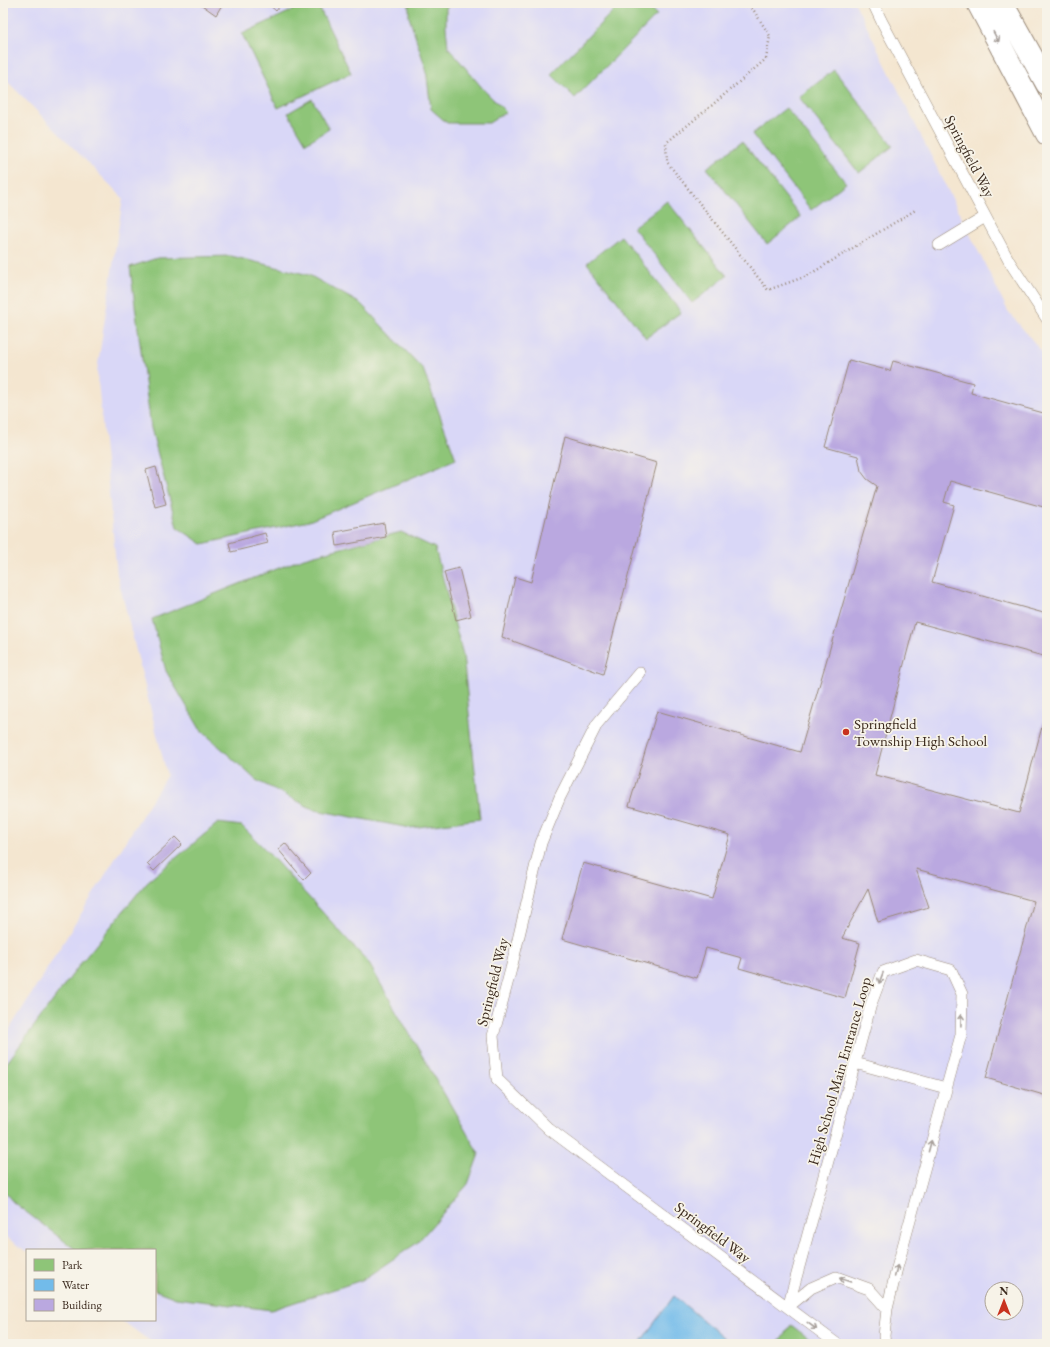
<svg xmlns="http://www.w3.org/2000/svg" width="1050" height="1347" viewBox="0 0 1050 1347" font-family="'EB Garamond',serif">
<rect width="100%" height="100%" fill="#f7f3e8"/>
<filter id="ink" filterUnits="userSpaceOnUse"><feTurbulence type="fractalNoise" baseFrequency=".025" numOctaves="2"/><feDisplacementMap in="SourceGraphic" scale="8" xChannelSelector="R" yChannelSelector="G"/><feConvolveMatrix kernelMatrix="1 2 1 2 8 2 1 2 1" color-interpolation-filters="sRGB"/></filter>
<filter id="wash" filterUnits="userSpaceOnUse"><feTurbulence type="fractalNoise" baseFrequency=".012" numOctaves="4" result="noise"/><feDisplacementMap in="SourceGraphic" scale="16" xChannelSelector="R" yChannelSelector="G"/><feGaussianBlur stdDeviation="0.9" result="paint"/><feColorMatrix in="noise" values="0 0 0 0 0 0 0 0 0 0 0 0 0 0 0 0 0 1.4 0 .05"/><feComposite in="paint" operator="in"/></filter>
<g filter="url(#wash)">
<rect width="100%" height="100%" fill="#f4e6d0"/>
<path fill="#d9d7f7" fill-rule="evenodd" d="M9 3H855L1008 311 1047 358V1344H154L121 1320H155V1250H27V1252L3 1235V1040L167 775 117 574 97 371 123 198 3 77V12ZM992 1289H1016V1313H992Z"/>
<path fill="#8ec578" stroke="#64784b" d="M308 3H317L351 73 278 108 242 34Z
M409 3H451L446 8V27L448 47 484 90 506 112 489 123H447L431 109 426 69 409 17Z
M621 3H645L657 15 575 98 551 74Z
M834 70 893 146 859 173 799 97Z
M312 99 329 129 306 143 288 113Z
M786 108 846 183 811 210 752 134Z
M742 141 801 217 767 244 707 168Z
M667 201 727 276 692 303 633 227Z
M621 236 681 312 646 338 587 263Z
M231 256 309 275 361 304 423 369 456 459 309 521 202 544 177 527 151 428 130 267 157 258Z
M401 532 435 548 463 655 480 819 410 828 315 810 256 780 200 729 166 671 152 619 304 558Z
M218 823 242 826 261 845 368 962 479 1154 468 1184 417 1243 362 1280 271 1310 176 1298 155 1290V1250H76L13 1202 3 1190V1068L81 963 147 882Z
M791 1325 816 1344H777Z"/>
<path fill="#72bbea" stroke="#567284" d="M674 1296 729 1342 730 1344H639Z"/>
<g id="blocks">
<path fill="#baa8e0" d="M199 3H223L216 15Z
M267 3H282L276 11Z
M849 360 890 371 893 361 973 383 971 393 1047 414V508L950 481 944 502 954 505 932 582 1047 614V657L915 622 875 775 1019 813 1047 708V1096L986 1078 1034 901 916 869 929 907 878 922 868 889 842 938 860 943 845 998 739 968 742 958 706 948 697 978 562 939 583 863 712 899 730 835 629 806 657 711 800 752 877 486 867 479 861 471 858 456 825 447Z
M565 436 657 463 603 674 502 637 515 577 531 582Z
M156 467 166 504 155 507 146 470Z
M384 523 386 537 337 546 335 532Z
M265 533 268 543 231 552 229 543Z
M459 568 471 616 456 620 444 572Z
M175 837 182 844 154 871 147 864Z
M285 843 311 873 304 880 278 849Z"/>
</g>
</g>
<g filter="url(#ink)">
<use href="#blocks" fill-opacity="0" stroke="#988877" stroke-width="1"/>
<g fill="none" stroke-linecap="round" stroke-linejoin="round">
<defs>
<path id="service" d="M873 3 881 20 1009 261 1047 319
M939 245 985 217
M640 673 597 724 560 797 541 843 511 969 493 1036 497 1079 549 1129 837 1344
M855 1063 946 1088
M788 1307 871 1004 883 972 916 960 951 970 962 994 961 1035 897 1268 887 1309 884 1336 885 1344
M788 1307 811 1288 836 1277 869 1289 887 1309"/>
<path id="motorway" d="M978 3 1047 134
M1002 3 1047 84"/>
</defs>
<use href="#service" stroke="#988877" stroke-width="12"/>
<use href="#motorway" stroke="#988877" stroke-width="24"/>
<path stroke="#988877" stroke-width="2.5" stroke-dasharray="1 3" stroke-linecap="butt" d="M745 3 754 11 770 36 766 59 711 106 666 143 667 162 768 290 807 276 917 209"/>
<use href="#service" stroke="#fff" stroke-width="11"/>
<use href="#motorway" stroke="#fff" stroke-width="22"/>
</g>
<defs><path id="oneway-shaft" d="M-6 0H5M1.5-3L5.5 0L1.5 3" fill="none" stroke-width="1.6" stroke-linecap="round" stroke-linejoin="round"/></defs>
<g stroke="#a79f9a">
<use href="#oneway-shaft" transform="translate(996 37) rotate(62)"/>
<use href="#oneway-shaft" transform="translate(881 978) rotate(111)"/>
<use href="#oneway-shaft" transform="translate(961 1020) rotate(-89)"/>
<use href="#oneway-shaft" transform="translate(930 1146) rotate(-75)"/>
<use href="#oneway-shaft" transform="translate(896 1271) rotate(-77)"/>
<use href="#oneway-shaft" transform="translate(845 1280) rotate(-161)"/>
<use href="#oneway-shaft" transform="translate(812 1326) rotate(37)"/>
</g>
</g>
<circle fill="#c8321e" stroke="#f7f3e8" stroke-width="1.5" cx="846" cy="732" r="4"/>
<g text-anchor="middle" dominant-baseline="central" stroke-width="3.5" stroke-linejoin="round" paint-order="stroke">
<g font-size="15" fill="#3b2a1e" stroke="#f7f3e8">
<text transform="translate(970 156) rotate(62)">Springfield Way</text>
<text transform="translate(492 982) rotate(-76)">Springfield Way</text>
<text transform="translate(839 1071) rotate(-74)">High School Main Entrance Loop</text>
<text transform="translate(713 1232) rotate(37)">Springfield Way</text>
</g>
<g font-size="15" fill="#3b2a1e" stroke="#f7f3e8" text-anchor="start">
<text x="854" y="723">Springfield<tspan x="854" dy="17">Township High School</tspan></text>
</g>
</g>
<rect width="1050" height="1347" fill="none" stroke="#f7f3e8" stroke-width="16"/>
<rect x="26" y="1249" width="130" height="72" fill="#f7f3e8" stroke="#aca397"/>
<rect x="34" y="1259" width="20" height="12" fill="#8ec578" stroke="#aca397"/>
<text x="62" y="1269" font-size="12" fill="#3b2a1e">Park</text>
<rect x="34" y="1279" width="20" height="12" fill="#72bbea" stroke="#aca397"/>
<text x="62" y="1289" font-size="12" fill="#3b2a1e">Water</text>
<rect x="34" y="1299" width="20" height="12" fill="#baa8e0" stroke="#aca397"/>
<text x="62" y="1309" font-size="12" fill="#3b2a1e">Building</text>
<g transform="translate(1004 1301)"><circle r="19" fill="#f7f3e8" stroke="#aca397"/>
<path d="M0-3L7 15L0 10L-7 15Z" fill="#c8321e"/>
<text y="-6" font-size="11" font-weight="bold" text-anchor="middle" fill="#3b2a1e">N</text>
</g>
</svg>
